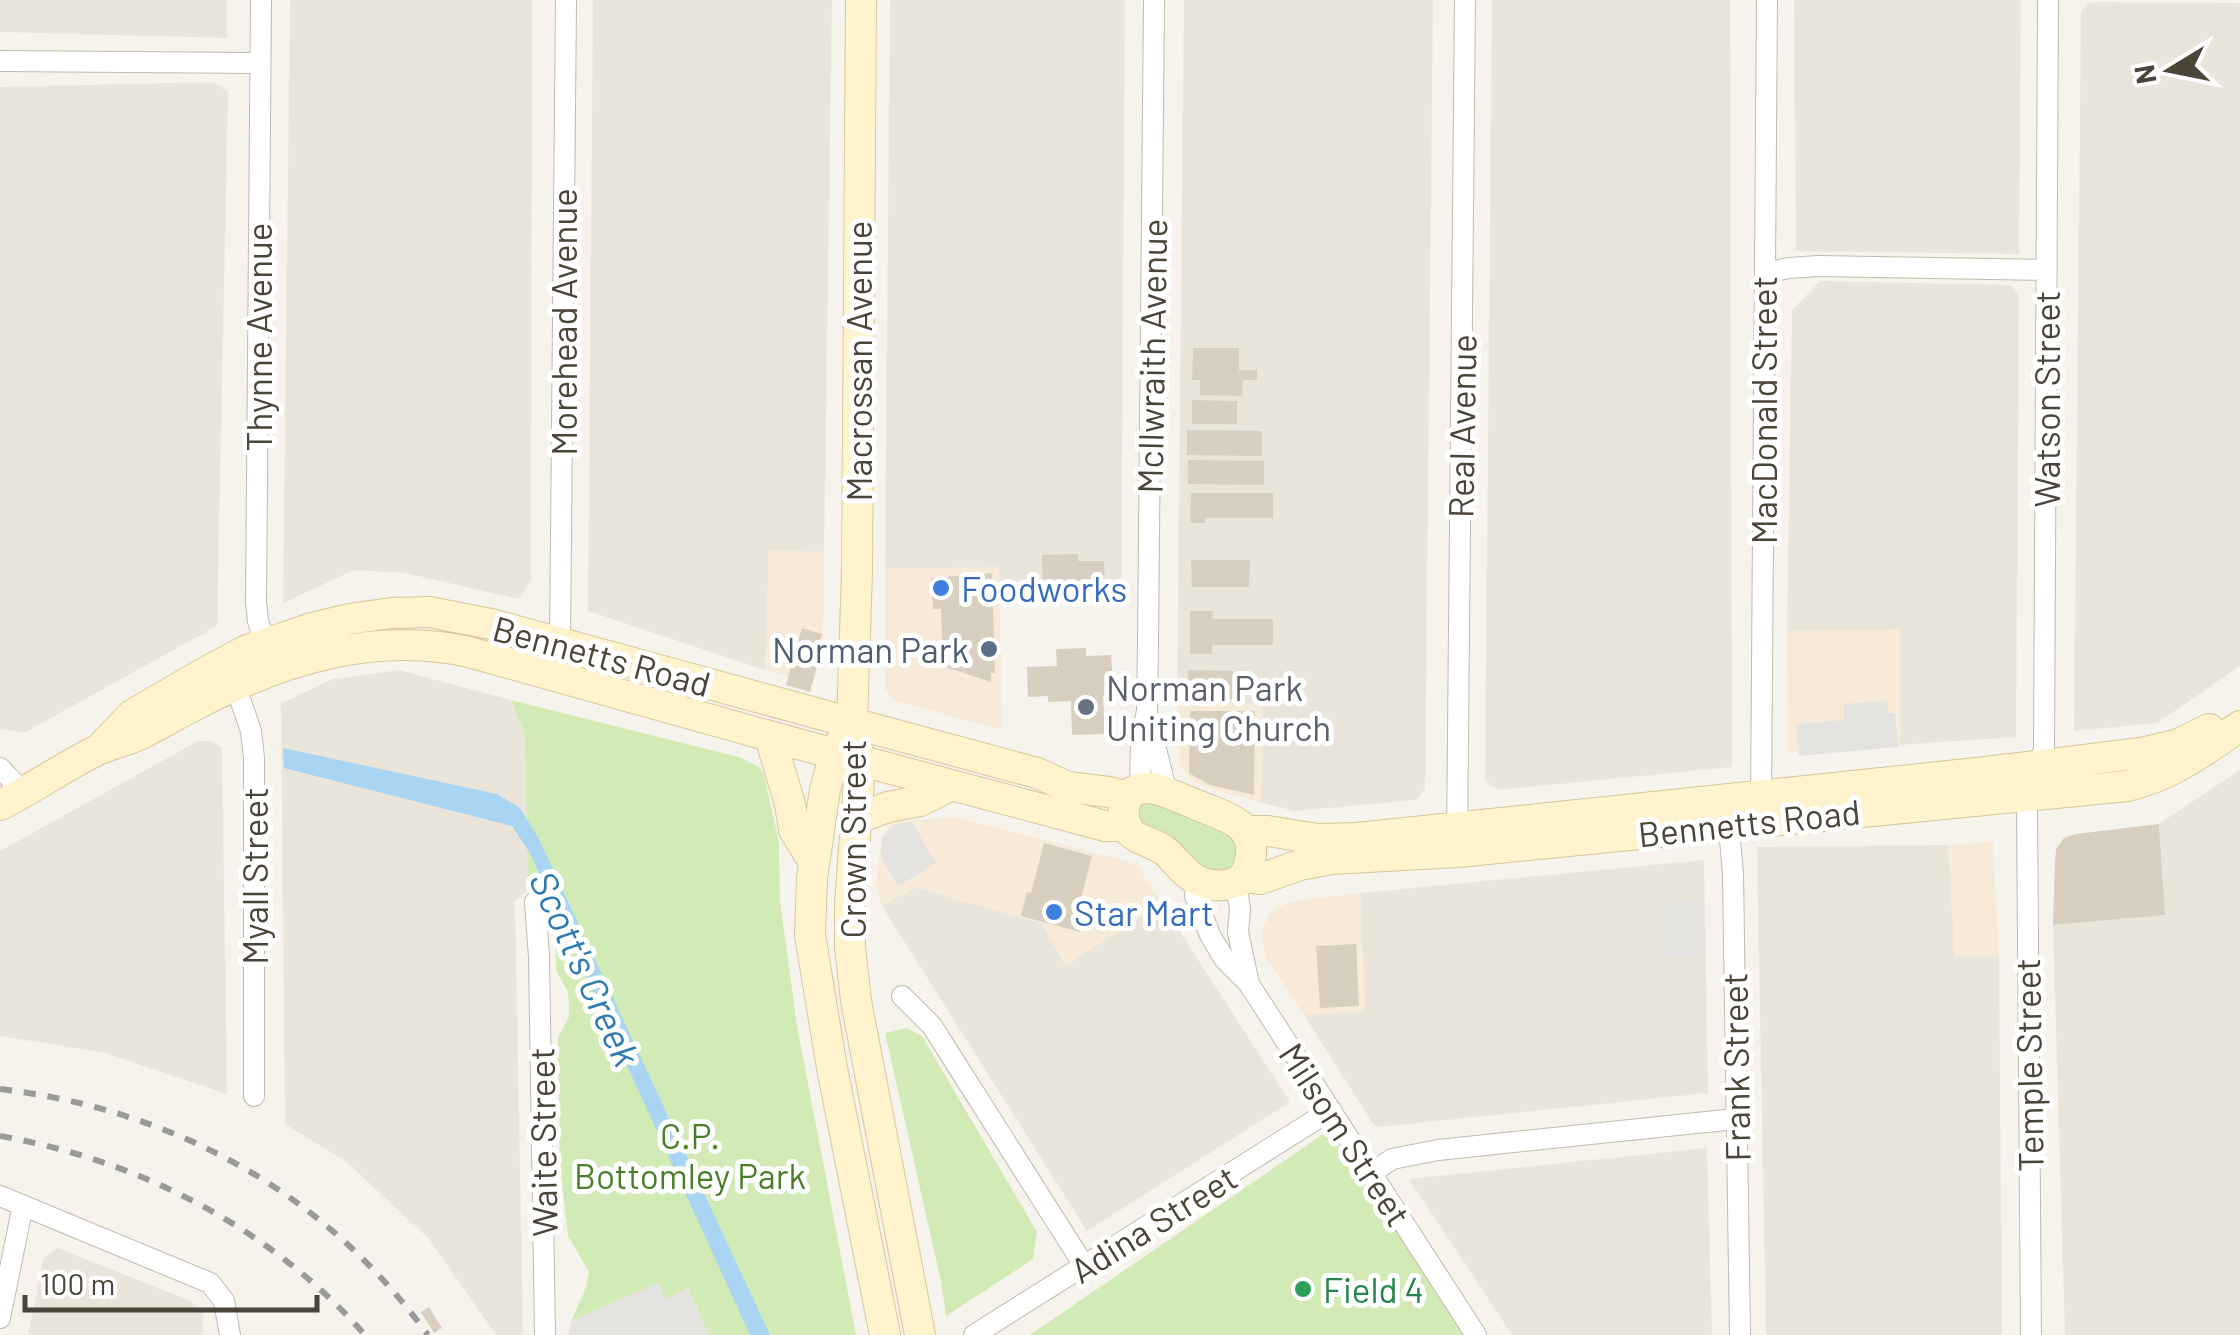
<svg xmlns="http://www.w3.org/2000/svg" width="2240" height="1335" viewBox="0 0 2240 1335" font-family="Barlow,sans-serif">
<rect width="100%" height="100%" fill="#f6f3ec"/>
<path fill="#eae5da" d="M0 0H227V38L0 32Z
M290 0H532L531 580 519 599 405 573 354 570 283 603Z
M593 0H832L824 552 769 551 765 670 588 611Z
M890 0H1125L1121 600 1000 604 999 568 885 569Z
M1184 0H1433L1425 789 1416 800 1295 811 1261 803 1262 705 1177 703Z
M1492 0H1730L1732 767 1498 790 1485 780Z
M1794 0H2021L2019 254 1796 251Z
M2090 2 2240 3V666L2157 723 2074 731 2081 11Z
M214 82 228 92 217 626 24 733 0 729V87Z
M1820 281 2010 285 2019 295 2016 737 1900 745V630L1787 631 1792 310Z
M399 670 511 700 525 735 528 891 515 901 523 1335H496L429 1239 348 1163 285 1124 281 704 332 679Z
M198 741H211L222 748 227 1094 105 1053 0 1036V851Z
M2240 770V1335H2065L2053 925 2165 915 2159 824Z
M1948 845 1955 956 1999 955 2002 1335H1766L1757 847Z
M1704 860 1708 1093 1380 1127 1374 1125 1304 1015 1365 1010 1360 893Z
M915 887 1041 923 1066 965 1162 904 1290 1102 1087 1231 882 906Z
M1707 1148 1712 1335H1512L1409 1179Z
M57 1248 191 1301 203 1314V1335H28L44 1257Z"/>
<path fill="#f7ead8" d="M769 550 824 552 823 645 813 683 765 670Z
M999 567 1002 730 893 700 885 689V569Z
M1900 629V745L1788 752 1787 631Z
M1177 703 1262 704 1261 803 1207 788 1190 779 1180 766Z
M955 817 1136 864 1162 904 1066 965 1041 923 915 887 882 906 876 886 880 845 888 827 896 822Z
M1993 842 1999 955 1955 957 1948 845Z
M1360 893 1365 1011 1304 1015 1265 956 1261 932 1271 911 1292 901Z"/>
<path fill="#d2eab5" d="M511 700 739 757 759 767 764 775 779 842 780 901 797 1026 856 1335H709L688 1288 665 1300 657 1284 571 1321 586 1288 589 1272 568 1236 560 1164 558 1038 569 1017V1003L568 992 556 970 555 917 544 891H528L525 735Z
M1144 799 1235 833 1239 865 1216 877 1143 829 1135 809Z
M907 1028 922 1036 1037 1232 1033 1259 946 1316 941 1281 885 1033Z
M1332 1128 1466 1335H1030Z"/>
<path fill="#e5e3e0" d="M1887 700 1888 713H1895L1898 747 1799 756 1796 724 1844 720V704Z
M912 822 936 863 898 886 881 857 882 837 896 824Z
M1702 901V957H1662V902Z
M658 1283 666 1299 688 1288 709 1335H568L571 1321Z"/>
<path fill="#a9d4f2" d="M283 748 497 794 520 808 539 839 770 1335H750L530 853 512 826 284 768Z"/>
<path fill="#d8cfc1" d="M1193 348H1239V370H1257V380H1243L1242 396 1200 395V380H1192Z
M1192 400 1237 401V424H1192Z
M1187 430 1262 431V456L1187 455Z
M1188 460 1264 461V485L1188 484Z
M1191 493H1273V518H1205V523H1190Z
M1078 554V561H1104L1105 597 1043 598 1042 555Z
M1191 560H1250L1249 587H1192Z
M992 573 995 673H991V682L943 666 941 609H933L931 578Z
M1190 611H1213L1212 619H1273V645H1212V654H1190Z
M802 628 822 634 819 644 823 645 810 692 786 685Z
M1086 648V656L1111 655 1113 682H1118V695L1103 696 1105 734 1072 735 1071 701 1048 702V696L1028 697 1027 667 1057 666 1056 649Z
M1188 670 1233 671V699L1188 698Z
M1190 711H1255L1254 795 1210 785 1189 773Z
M2159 824 2165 915 2053 925 2055 862 2056 849 2064 838 2076 834Z
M1044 843 1092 856 1079 906 1086 908 1080 932 1021 916 1027 892 1031 893Z
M1356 944 1359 1006 1320 1008 1316 946Z
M429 1307 442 1328 434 1333 421 1312Z"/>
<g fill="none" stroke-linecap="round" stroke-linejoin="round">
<defs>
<path id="minor" d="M261 0 256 602 258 621 269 656
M0 61 260 63
M1765 273 1789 268 1818 266 2047 270
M560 644 566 0
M232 676 251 731 254 758V1096
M1147 713 1167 793
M0 768 24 793
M1140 789 1141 739 1147 711 1148 642 1154 0
M1761 804 1767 0
M1728 816 1733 874 1740 1335
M1457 840 1465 0
M1197 880 1195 896 1210 935 1225 960 1249 984 1476 1335
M1236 883 1240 909 1238 932 1249 984
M535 902 539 957 545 1335
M902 996 932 1026 1085 1267
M1372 1173 1392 1159 1438 1150 1735 1119
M0 1196 210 1283 224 1301 230 1335
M0 1318 23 1205
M974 1335 1331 1110
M2031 1335 2027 806 2044 749 2048 0"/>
<path id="secondary" d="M861 0 857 571 852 723 859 760V781L850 904V947L856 1001 920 1335
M845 735 835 753 825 790 812 878 810 935 832 1068 885 1335
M770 737 790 804 794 830 814 862
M104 744 132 715 204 673 245 651 312 628 349 619 391 613 429 612 491 624 852 723 1037 773 1068 787 1109 792 1128 797
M1152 788C1168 792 1182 799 1197 805 1220 815 1253 821 1251 852 1251 864 1247 873 1240 881 1223 888 1203 887 1188 874 1179 867 1174 858 1165 851 1155 843 1139 841 1130 832 1121 821 1121 796 1136 790 1141 788 1147 788 1152 788Z
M0 805C34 788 66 765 100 749 114 743 130 740 143 733 161 724 179 713 197 704 281 660 374 631 469 652L798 744 1105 826H1127
M856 819 888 807 920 801 952 785
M1247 831H1268L1318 839 1357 838 1986 772 2141 753 2179 744 2209 729
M1245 877 1260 879 1300 865 1332 859 1458 852 2127 786C2171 776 2204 751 2240 726"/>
</defs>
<use href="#minor" stroke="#c2bbae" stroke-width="22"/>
<use href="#secondary" stroke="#d6c79b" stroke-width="32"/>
<use href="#minor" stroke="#fff" stroke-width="20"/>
<use href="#secondary" stroke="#fff3cd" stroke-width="30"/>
<path stroke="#9a9a9a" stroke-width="6" stroke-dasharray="12 12" stroke-linecap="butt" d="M0 1089C175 1110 324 1192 428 1335
M0 1136C139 1160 271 1228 365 1335"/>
</g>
<g fill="#3f7fe0" stroke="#fff" stroke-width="4">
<circle cx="941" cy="588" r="10"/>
<circle cx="1054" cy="912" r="10"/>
</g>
<circle fill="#5c6f8a" stroke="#fff" stroke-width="4" cx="989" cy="649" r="10"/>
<circle fill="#6b7280" stroke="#fff" stroke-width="4" cx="1086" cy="707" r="10"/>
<circle fill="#2e9e5b" stroke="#fff" stroke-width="4" cx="1303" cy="1289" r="10"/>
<g text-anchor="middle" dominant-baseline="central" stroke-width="10" stroke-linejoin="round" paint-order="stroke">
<g font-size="35" fill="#4b4439" stroke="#fff">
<text transform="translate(563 322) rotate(-90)">Morehead Avenue</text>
<text transform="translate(258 337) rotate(-90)">Thynne Avenue</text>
<text transform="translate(1151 356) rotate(-89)">McIlwraith Avenue</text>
<text transform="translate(858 361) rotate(-90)">Macrossan Avenue</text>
<text transform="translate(2046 399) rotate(-90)">Watson Street</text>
<text transform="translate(1763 410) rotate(-90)">MacDonald Street</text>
<text transform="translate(1461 426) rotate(-89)">Real Avenue</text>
<text transform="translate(602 655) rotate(15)">Bennetts Road</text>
<text transform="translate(1749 822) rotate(-6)">Bennetts Road</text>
<text transform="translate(852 839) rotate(-90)">Crown Street</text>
<text transform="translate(254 876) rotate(-90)">Myall Street</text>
<text transform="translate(2028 1065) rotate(-91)">Temple Street</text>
<text transform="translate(1735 1067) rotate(-91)">Frank Street</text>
<text transform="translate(1346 1134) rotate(57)">Milsom Street</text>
<text transform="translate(542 1142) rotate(-91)">Waite Street</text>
<text transform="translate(1153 1223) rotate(-32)">Adina Street</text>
</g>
<g font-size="35" fill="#366cbe" stroke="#fff" text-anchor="start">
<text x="961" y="588">Foodworks</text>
<text x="1074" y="912">Star Mart</text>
</g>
<g font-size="35" fill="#4e5e75" stroke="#fff" text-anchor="end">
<text x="969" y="649">Norman Park</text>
</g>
<g font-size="35" fill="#5b616d" stroke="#fff" text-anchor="start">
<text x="1106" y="687">Norman Park<tspan x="1106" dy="40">Uniting Church</tspan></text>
</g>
<g font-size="35" fill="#4a7f2a" stroke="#fff">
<text x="690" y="1135">C.P.<tspan x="690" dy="40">Bottomley Park</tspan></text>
</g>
<g font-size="35" fill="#27864d" stroke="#fff" text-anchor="start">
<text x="1323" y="1289">Field 4</text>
</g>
<g font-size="38" font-style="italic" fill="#2e7ab2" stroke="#fff">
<text transform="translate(586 968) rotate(65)">Scott's Creek</text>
</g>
</g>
<g transform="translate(2170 70) rotate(260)" stroke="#ffffff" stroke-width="8" paint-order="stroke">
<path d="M0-8L18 38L0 25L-18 38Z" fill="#4b4439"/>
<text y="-15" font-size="28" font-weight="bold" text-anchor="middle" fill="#4b4439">N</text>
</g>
<path d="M25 1295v15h292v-15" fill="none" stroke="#4b4439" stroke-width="5"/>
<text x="40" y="1295" font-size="30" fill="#4b4439" stroke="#ffffff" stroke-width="8" paint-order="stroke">100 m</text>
</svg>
